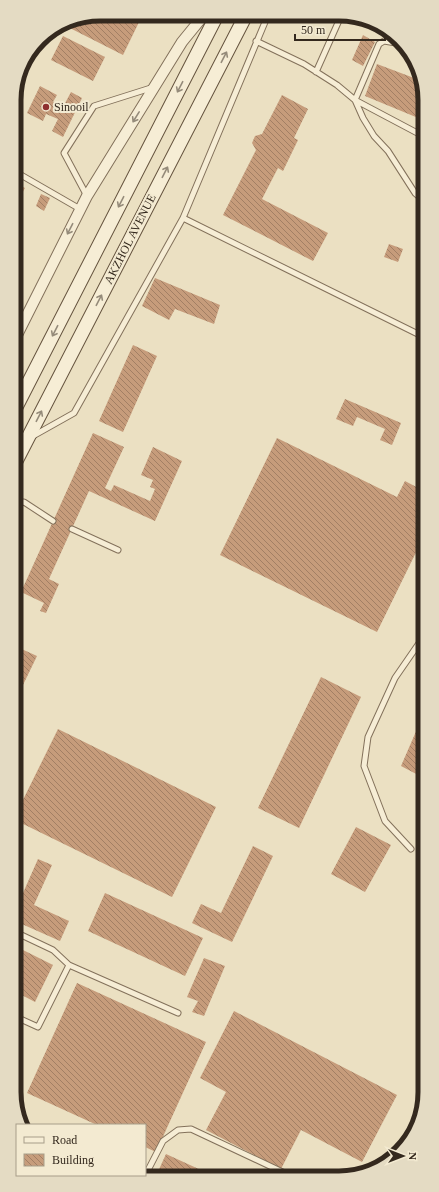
<svg xmlns="http://www.w3.org/2000/svg" width="439" height="1192" viewBox="0 0 439 1192" font-family="Georgia,serif">
<defs>
<pattern id="building-back-hatch" width="6" height="6" patternUnits="userSpaceOnUse"><rect width="6" height="6" fill="#c69c7b"/><path d="M-1 5l2 2M0 0l6 6M5-1l2 2" fill="none" stroke="#a27f64"/></pattern>
</defs>
<rect width="100%" height="100%" fill="#ebe0c2"/>
<path fill="url(#building-back-hatch)" d="M100 14H138L142 16 123 55 62 24 68 20Z
M363 35 375 42 363 66 352 60Z
M63 36 105 57 93 81 51 60Z
M36 45 40 48 14 94 23 62Z
M377 64 422 81 423 120 365 96Z
M40 86 57 95 53 102 63 107 71 92 82 98 63 137 52 131 58 119 46 114 43 121 27 113Z
M282 95 308 109 294 138 298 140 283 171 278 168 262 199 328 233 313 261 223 215 256 150 252 143 255 136 262 134Z
M14 182 25 188 20 197 14 194Z
M41 194 50 198 44 211 36 206Z
M389 244 403 249 398 262 384 257Z
M155 278 220 305 214 324 175 309 169 320 142 306Z
M133 345 157 356 123 432 99 421Z
M345 399 401 423 392 445 380 440 385 429 357 417 353 426 336 419Z
M93 433 124 447 105 488 111 491 114 485 150 501 155 489 150 487 153 480 141 475 153 447 182 461 155 521 89 491 49 579 59 584 46 613 40 611 44 603 21 592Z
M277 438 397 497 405 481 424 491V536L377 632 220 555Z
M15 646 37 656 23 685 15 681Z
M321 677 361 697 299 828 258 808Z
M424 713V771L422 777 401 766Z
M58 729 216 807 172 897 15 820V816Z
M356 827 391 845 365 892 331 874Z
M253 846 273 856 232 942 192 923 201 904 221 913Z
M38 859 52 865 34 905 69 921 60 941 15 921V911Z
M105 893 203 938 185 976 88 931Z
M15 946 53 965 35 1002 16 992Z
M204 958 225 966 204 1016 192 1012 198 1001 187 997Z
M77 983 206 1042 156 1152 145 1147V1125H97L27 1093Z
M234 1011 397 1095 362 1162 301 1130 281 1169 206 1130 226 1092 200 1078Z
M166 1154 214 1176H156Z"/>
<g fill="none" stroke-linecap="round" stroke-linejoin="round">
<defs>
<path id="service" d="M256 41 304 64 337 85 355 100 363 118 374 136 388 151 415 193 423 200
M402 44 384 41 379 44 355 100 423 136
M316 72 341 16
M14 171 80 209
M87 196 64 153 94 106 154 87
M183 218 424 337
M33 436 74 413 183 218 268 15
M15 516 20 503 24 502 53 521
M72 529 118 550
M411 849 385 821 364 766 368 737 395 678 424 636
M15 932 53 950 69 965
M16 1017 38 1027 69 965 178 1013
M145 1176 163 1141 178 1130 191 1129 291 1176"/>
<path id="minor" d="M15 339 87 196 182 42 204 15"/>
<path id="secondary" d="M15 409 217 15
M15 463 246 15"/>
</defs>
<use href="#service" stroke="#83715b" stroke-width="7"/>
<use href="#minor" stroke="#83715b" stroke-width="12"/>
<use href="#secondary" stroke="#65533e" stroke-width="15"/>
<use href="#service" stroke="#f6edd5" stroke-width="5"/>
<use href="#minor" stroke="#f6edd5" stroke-width="10"/>
<use href="#secondary" stroke="#f6edd5" stroke-width="13"/>
</g>
<defs><path id="oneway-shaft" d="M-6 0H5M1.5-3L5.5 0L1.5 3" fill="none" stroke-width="1.6" stroke-linecap="round" stroke-linejoin="round"/></defs>
<g stroke="#958b7a">
<use href="#oneway-shaft" transform="translate(224 57) rotate(-63)"/>
<use href="#oneway-shaft" transform="translate(180 87) rotate(117)"/>
<use href="#oneway-shaft" transform="translate(136 117) rotate(122)"/>
<use href="#oneway-shaft" transform="translate(165 172) rotate(-63)"/>
<use href="#oneway-shaft" transform="translate(121 202) rotate(117)"/>
<use href="#oneway-shaft" transform="translate(70 229) rotate(117)"/>
<use href="#oneway-shaft" transform="translate(99 300) rotate(-63)"/>
<use href="#oneway-shaft" transform="translate(55 331) rotate(117)"/>
<use href="#oneway-shaft" transform="translate(39 416) rotate(-63)"/>
</g>
<circle fill="#8e302f" stroke="#f3ead1" stroke-width="1.5" cx="46" cy="107" r="4"/>
<g text-anchor="middle" dominant-baseline="central" stroke-width="4" stroke-linejoin="round" paint-order="stroke">
<g font-size="12" fill="#34291e" stroke="#f3ead1" text-anchor="start">
<text x="54" y="107">Sinooil</text>
</g>
<g font-size="12" fill="#34291e" stroke="#f3ead1">
<text transform="translate(130 239) rotate(-63)">AKZHOL AVENUE</text>
</g>
</g>
<path d="M0 0H439V1192H0ZM100 21H339A79 79 0 0 1 418 100V1092A79 79 0 0 1 339 1171H100A79 79 0 0 1 21 1092V100A79 79 0 0 1 100 21Z" fill="#e4dbc3" fill-rule="evenodd"/>
<path fill="none" stroke="#34291e" stroke-width="5" d="M100 21H339A79 79 0 0 1 418 100V1092A79 79 0 0 1 339 1171H100A79 79 0 0 1 21 1092V100A79 79 0 0 1 100 21Z"/>
<rect x="16" y="1124" width="130" height="52" fill="#f3ead1" stroke="#a79d89"/>
<rect x="24" y="1137" width="20" height="6" fill="#f6edd5" stroke="#a79d89"/>
<text x="52" y="1144" font-size="12" fill="#34291e">Road</text>
<rect x="24" y="1154" width="20" height="12" fill="url(#building-back-hatch)" stroke="#a79d89"/>
<text x="52" y="1164" font-size="12" fill="#34291e">Building</text>
<g transform="translate(403 1156) rotate(90)" stroke="#f3ead1" stroke-width="3" paint-order="stroke">
<path d="M0-3L7 15L0 10L-7 15Z" fill="#34291e"/>
<text y="-6" font-size="11" font-weight="bold" text-anchor="middle" fill="#34291e">N</text>
</g>
<path d="M295 34v6h90v-6" fill="none" stroke="#34291e" stroke-width="2"/>
<text x="301" y="34" font-size="12" fill="#34291e" stroke="#f3ead1" stroke-width="3" paint-order="stroke">50 m</text>
</svg>
